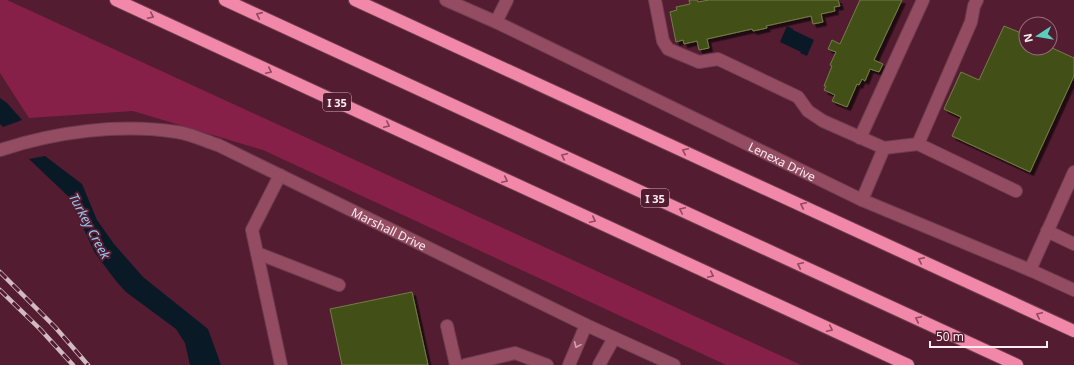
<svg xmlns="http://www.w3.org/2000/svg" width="1074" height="365" viewBox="0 0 1074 365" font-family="'Noto Sans',sans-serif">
<defs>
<filter id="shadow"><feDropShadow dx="3.5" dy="3.5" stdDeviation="0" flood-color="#0009"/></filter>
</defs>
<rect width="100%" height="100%" fill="#531c30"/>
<path fill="#862049" d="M0 0H7L801 365H726L263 150 133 111 29 118 0 73Z"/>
<path fill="#091a26" d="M787 26 793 29V30L814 40 807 56 800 53 801 52 780 42Z
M0 98 7 103 22 120 3 127 0 124Z
M45 156 82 184 97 220 114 244 143 277 208 329 221 365H190L185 343 176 329 126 292 116 281 95 253 69 197 29 159Z"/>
<path fill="#424f13" stroke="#718046" filter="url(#shadow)" d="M689 0H697L698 2 709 0H838L840 6 834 7 835 11 821 14 823 22 813 24 811 16 766 26 767 28 753 31 752 29 707 39 709 48 699 50 697 41 684 44 683 40 676 42 670 12 677 10 676 7 690 4Z
M860 0H902L874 60 883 64 879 72 870 69 865 81 862 79 859 85 857 84 847 107 832 101 835 95 824 90 826 86H824L832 66 830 65 836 52 828 49 832 40 840 44Z
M1004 26 1026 35V48H1050V47L1074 58V76L1030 172 952 136 961 117 944 109 961 72 979 80Z
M412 292 428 365H342L330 309Z"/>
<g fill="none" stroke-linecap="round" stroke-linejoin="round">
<defs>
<g id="minor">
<path id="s1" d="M446 0 496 22 862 200 1030 270 1074 290"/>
<path d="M655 0 663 41 668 49 699 62 718 59 798 97 808 111 823 121 884 148 862 200"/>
<path d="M496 22 507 0"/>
<path d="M860 138 923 0"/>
<path d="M918 144 971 22 974 6 977 0"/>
<path d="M884 148 918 144 1016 191"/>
<path id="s2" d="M0 150C55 132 120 123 177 132 191 134 205 141 218 145L586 325 674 365"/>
<path d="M280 175 252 230 281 365"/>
<path d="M1047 231 1074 244"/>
<path d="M257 253 339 285"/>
<path d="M1030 270 1074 172"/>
<path d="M447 326 456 365"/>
<path d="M465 365 515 353 547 365"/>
<path d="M569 365 586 325"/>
<path d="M599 365 614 338"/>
</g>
<path id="highway" d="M116 0 908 365
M225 0 1017 365
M355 0 1074 331"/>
</defs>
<use href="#minor" stroke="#6e3d4f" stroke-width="14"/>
<use href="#highway" stroke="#6e3d4f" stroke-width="14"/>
<use href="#minor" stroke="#944c63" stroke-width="12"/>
<use href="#highway" stroke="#f188a9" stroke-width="12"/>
<defs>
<path id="rail" d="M0 272 55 327 88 365
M0 290 40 329 73 365"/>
</defs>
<use href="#rail" stroke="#d2bac1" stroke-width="4.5"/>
<use href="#rail" stroke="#531c30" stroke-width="3" stroke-dasharray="9" stroke-linecap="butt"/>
</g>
<defs><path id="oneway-chevron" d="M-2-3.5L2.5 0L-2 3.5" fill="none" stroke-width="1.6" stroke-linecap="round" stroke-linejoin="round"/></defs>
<g stroke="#924760">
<use href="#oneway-chevron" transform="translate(259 15) rotate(-156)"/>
<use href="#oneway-chevron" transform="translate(151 16) rotate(25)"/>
<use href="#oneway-chevron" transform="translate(269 71) rotate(25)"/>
<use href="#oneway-chevron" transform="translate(387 125) rotate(25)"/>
<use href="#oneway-chevron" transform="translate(685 151) rotate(-155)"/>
<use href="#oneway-chevron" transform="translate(564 156) rotate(-155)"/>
<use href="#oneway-chevron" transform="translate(505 180) rotate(25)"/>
<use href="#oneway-chevron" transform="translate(803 205) rotate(-155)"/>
<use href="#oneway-chevron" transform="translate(682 210) rotate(-155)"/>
<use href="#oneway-chevron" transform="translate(593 220) rotate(25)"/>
<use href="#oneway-chevron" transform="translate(921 260) rotate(-155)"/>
<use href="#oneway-chevron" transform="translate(800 265) rotate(-155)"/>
<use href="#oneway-chevron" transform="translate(711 275) rotate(25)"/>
<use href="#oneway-chevron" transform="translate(1039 315) rotate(-155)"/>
<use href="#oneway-chevron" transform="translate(918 319) rotate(-155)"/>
<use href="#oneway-chevron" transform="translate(830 329) rotate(25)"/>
</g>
<use stroke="#cda5b1" href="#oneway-chevron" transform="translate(577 345) rotate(114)"/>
<g text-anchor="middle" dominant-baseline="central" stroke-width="4" stroke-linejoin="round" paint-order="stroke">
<g fill="#531c30" stroke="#c9aeb6" stroke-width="1">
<rect x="323" y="93" width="28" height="18" rx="3"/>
<rect x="641" y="189" width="28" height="18" rx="3"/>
</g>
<g font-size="11" font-weight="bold" fill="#fbedf0">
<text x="337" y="102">I 35</text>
<text x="655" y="198">I 35</text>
</g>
<g font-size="12" fill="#fbedf0" stroke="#531c30">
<text stroke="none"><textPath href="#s1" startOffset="373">Lenexa Drive</textPath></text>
<text stroke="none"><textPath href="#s2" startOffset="413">Marshall Drive</textPath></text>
</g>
<g font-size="13" font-style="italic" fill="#95c8ef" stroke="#531c30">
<text transform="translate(90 226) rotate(62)">Turkey Creek</text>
</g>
</g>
<g transform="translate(1038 36) rotate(258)"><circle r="19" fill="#531c30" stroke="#96707d"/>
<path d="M0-3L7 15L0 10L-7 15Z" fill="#5bcebb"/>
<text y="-6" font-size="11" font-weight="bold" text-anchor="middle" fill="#fbedf0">N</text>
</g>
<path d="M930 341v6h117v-6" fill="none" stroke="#fbedf0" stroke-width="2"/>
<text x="936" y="341" font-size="12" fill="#fbedf0" stroke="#531c30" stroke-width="3" paint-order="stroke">50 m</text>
</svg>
